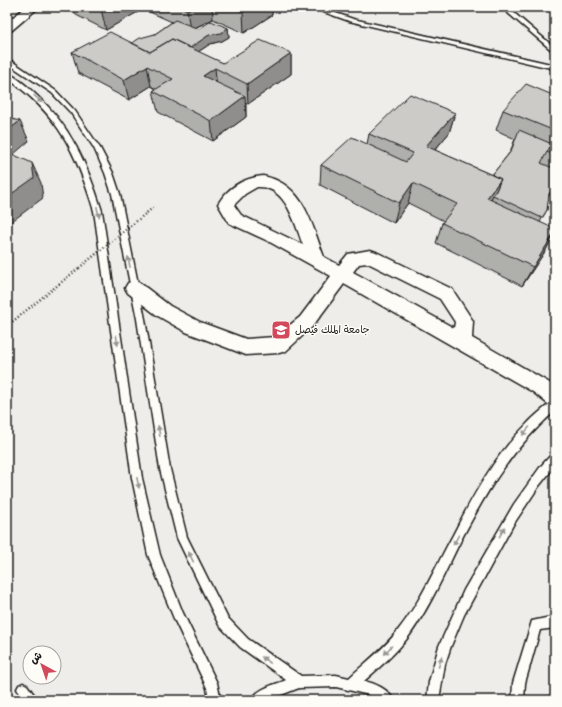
<svg xmlns="http://www.w3.org/2000/svg" width="562" height="707" viewBox="0 0 562 707" font-family="'Balsamiq Sans','Playpen Sans Arabic',sans-serif">
<rect width="100%" height="100%" fill="#fdfcf7"/>
<filter id="ink" filterUnits="userSpaceOnUse"><feTurbulence type="fractalNoise" baseFrequency=".025" numOctaves="2"/><feDisplacementMap in="SourceGraphic" scale="8" xChannelSelector="R" yChannelSelector="G"/><feConvolveMatrix kernelMatrix="1 2 1 2 8 2 1 2 1" color-interpolation-filters="sRGB"/></filter>
<g filter="url(#ink)">
<path fill="#eeede9" fill-rule="evenodd" d="M7 7H555V700H7ZM30 653H54V677H30Z"/>
<g fill="none" stroke-linecap="round" stroke-linejoin="round">
<defs>
<path id="service" d="M310 7H318L353 19 555 65V69L349 21Z
M501 7H507L555 48V53Z
M7 58 56 91 75 111 100 148 113 173 120 194 145 319 170 469 187 537 227 617 248 639 301 676 336 675 349 678C366 662 385 648 399 629 421 601 436 566 453 535 473 496 495 455 527 424 534 416 543 409 552 402L555 401V411C511 450 488 489 461 540 445 572 430 607 409 636 396 653 380 667 364 681 374 683 389 689 393 700H377L369 695 336 687 299 688 268 700H252C257 688 275 685 286 680L240 647 219 625 177 538 160 469 137 319 112 194 105 173 94 148 71 113 52 93 7 63Z
M7 73C17 77 27 86 34 93 70 124 88 166 102 211L142 478 160 555 183 613 217 683 221 700H209L207 688 175 621 148 555 132 478 94 211C76 152 59 115 7 78Z
M555 453V466L539 486 513 525 464 615 451 646 445 664 439 700H427L429 682 439 646 464 590 514 504 541 466 551 455Z
M555 616V628L540 630 525 683 524 700H512L513 683 532 621Z
M23 683 27 685 38 700H24L17 689 19 685Z"/>
<path id="minor" d="M26 7H39L11 31 7 32V22Z
M263 176C304 184 311 223 324 257L339 265 348 254 370 250 376 252 452 289 473 321 472 338 555 386V407L548 404 533 392 344 284 312 327 286 351 279 353 246 355 186 332 158 316 128 293 125 288 128 283 134 281 140 283 170 306 200 322 246 339 275 337 300 317 331 276 268 241 229 223 218 204C228 187 244 178 263 176ZM257 187C286 185 295 224 303 245L241 215 234 205 245 194ZM368 263 440 299 455 322 454 328 353 272 359 264Z"/>
</defs>
<use href="#service" stroke="#1c1c1c" stroke-width="3"/>
<use href="#minor" stroke="#1c1c1c" stroke-width="3"/>
<path stroke="#1c1c1c" stroke-width="2.5" stroke-dasharray="1 2.5" stroke-linecap="butt" d="M7 326 79 268"/>
<use href="#service" fill="#fdfcf7" fill-rule="evenodd"/>
<use href="#minor" fill="#fdfcf7" fill-rule="evenodd"/>
<path stroke="#1c1c1c" stroke-width="2.5" stroke-dasharray="1 2.5" stroke-linecap="butt" d="M79 268 155 206"/>
</g>
<path fill="#afafac" stroke="#1c1c1c" d="M73 7H272V15L244 33 213 19 195 28 199 29 228 28 229 37 222 41 210 44 198 52 223 63 291 53V74L248 104 246 103V117L213 141 158 112 153 91 156 89 151 86 129 100 78 73 72 52 132 43 155 34 172 22 143 9 106 30 76 15Z
M555 96V187L548 197 547 210 540 222 555 233 546 250 522 286 436 243 442 223 444 221 408 203 394 223 320 185 321 165 367 144 369 134 455 113 449 133 435 150 492 175 510 152 515 139 496 130 503 110Z"/>
<path fill="#8f8e8c" stroke="#1c1c1c" d="M106 7H143V9L106 30 101 9Z
M193 7H212L213 19 190 30 187 10Z
M252 7H272V15L244 33 243 12Z
M228 28 229 37 222 41 210 44 184 61 183 52 209 35Z
M291 53V74L248 104 247 84Z
M147 66 151 86 129 100 124 80Z
M215 68 217 89 203 76Z
M245 96 246 117 213 141 211 121Z
M455 113 449 133 421 166 426 146Z
M20 121 29 141 7 160V131Z
M32 163 41 183 43 198 7 225V197Z
M501 179 494 196 493 195 489 204 487 198Z
M413 183 408 203 394 223 399 203Z
M555 185V187L544 202 549 194Z
M555 232 546 250 522 286 533 267Z"/>
<path fill="#cccbc8" stroke="#1c1c1c" d="M96 7H106L101 9Z
M181 7H193L187 10Z
M231 7H252L243 12Z
M175 20 199 29 211 21 228 28 221 33 209 35 190 48 172 39 150 52 132 43 140 38 155 34Z
M110 32 150 52 172 39 223 63 260 40 291 53 247 84 215 68 203 76 245 96 211 121 153 91 173 79 147 66 124 80 72 52Z
M526 84 555 96V131L503 110Z
M410 94 455 113 426 146 501 179 487 198 555 229V232L533 267 442 223 457 204 413 183 399 203 321 165 352 137 406 162 413 153 369 134Z
M7 118 20 121 7 131Z
M519 130 552 144 547 152 541 163 555 169V185L549 194 547 210 542 218 493 195 496 191 501 179 492 175 511 151Z
M555 140V155L547 152Z
M12 154 32 163 34 178 7 197V156Z"/>
<defs><path id="oneway-solid" d="M-6-.8H1V-3.2L6.5 0L1 3.2V.8H-6Z"/></defs>
<g fill="#989794">
<use href="#oneway-solid" transform="translate(38 99) rotate(42)"/>
<use href="#oneway-solid" transform="translate(98 212) rotate(78)"/>
<use href="#oneway-solid" transform="translate(129 262) rotate(-101)"/>
<use href="#oneway-solid" transform="translate(117 340) rotate(82)"/>
<use href="#oneway-solid" transform="translate(159 431) rotate(-99)"/>
<use href="#oneway-solid" transform="translate(526 431) rotate(130)"/>
<use href="#oneway-solid" transform="translate(138 483) rotate(78)"/>
<use href="#oneway-solid" transform="translate(502 532) rotate(-61)"/>
<use href="#oneway-solid" transform="translate(456 540) rotate(118)"/>
<use href="#oneway-solid" transform="translate(191 557) rotate(-115)"/>
<use href="#oneway-solid" transform="translate(388 650) rotate(131)"/>
<use href="#oneway-solid" transform="translate(266 660) rotate(-144)"/>
<use href="#oneway-solid" transform="translate(440 662) rotate(-74)"/>
</g>
</g>
<defs>
<symbol id="university-square" viewBox="-11 -11 22 22"><rect x="-9" y="-9" width="18" height="18" rx="4" fill="#d1495b" stroke="#fdfcf7"/><path d="M0-5L7-2L0 1L-7-2ZM-4 1L0 2.5L4 1V4Q0 6-4 4Z" fill="#fff"/></symbol>
</defs>
<g fill-rule="evenodd">
<use href="#university-square" x="270" y="319" width="22" height="22"/>
</g>
<g text-anchor="middle" dominant-baseline="central" stroke-width="3" stroke-linejoin="round" paint-order="stroke">
<g font-size="10" fill="#1c1c1c" stroke="#fdfcf7" text-anchor="start">
<text x="295" y="330">جامعة الملك فيصل</text>
</g>
</g>
<rect width="562" height="707" fill="none" stroke="#fdfcf7" stroke-width="24"/>
<rect x="12" y="12" width="538" height="683" fill="none" stroke="#1c1c1c" stroke-width="1.5" filter="url(#ink)"/>
<g transform="translate(42 665) rotate(320)"><circle r="19" fill="#fdfcf7" stroke="#a3a29f"/>
<path d="M0-3L7 15L0 10L-7 15Z" fill="#d1495b"/>
<text y="-6" font-size="11" font-weight="bold" text-anchor="middle" fill="#1c1c1c">ش</text>
</g>
</svg>
